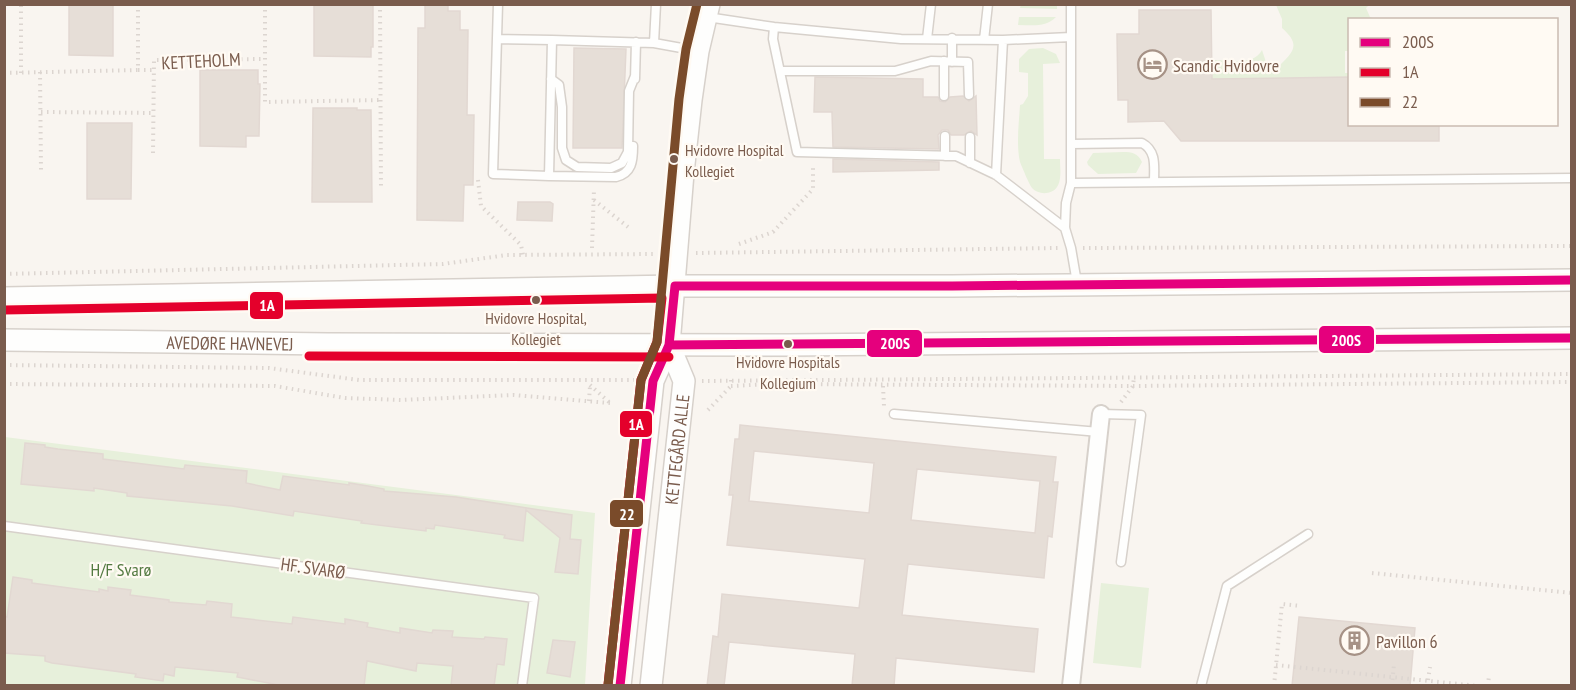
<svg xmlns="http://www.w3.org/2000/svg" width="1576" height="690" viewBox="0 0 1576 690" font-family="'PT Sans Narrow',sans-serif">
<rect width="100%" height="100%" fill="#f9f5f0"/>
<path fill="#e7f0db" d="M1021 4 1057 5V9L1020 8Z
M1276 5H1369L1366 8 1370 17 1375 19 1350 20 1349 51H1345V73H1349V102L1186 79 1208 58 1214 60C1229 60 1254 66 1262 50L1267 65H1280C1296 50 1299 43 1282 28V19Z
M1019 17H1056C1045 28 1033 25 1018 25Z
M1043 48 1056 54 1060 63 1043 64 1044 159H1060C1060 167 1062 180 1057 187 1052 195 1038 195 1032 188 1029 184 1022 167 1020 162 1016 144 1019 123 1020 105L1023 104 1028 96V73L1019 72V59L1029 49Z
M1123 152C1132 152 1138 153 1142 162L1136 173 1098 174 1088 165 1087 162 1093 153Z
M5 437 595 513 585 685 5 686Z
M1101 583 1149 588 1141 668 1093 663Z"/>
<path fill="#e6ded7" stroke="#e2d8d2" stroke-width="1.5" fill-rule="evenodd" d="M69 4H113V56L69 55Z
M314 4H373V47H371V57L314 56Z
M425 4H448V11H460V30H468L467 115H474L473 185H464L463 221 417 220 418 28H425Z
M1139 10H1211L1212 79 1350 77V124H1439V141H1181L1164 121 1128 122V100H1118L1117 34H1139Z
M574 48 626 49 622 148H573Z
M200 70H258V84H260L259 136H246V147L200 146Z
M815 77 923 79V97H938L940 101 945 102 950 97 963 96 969 101 976 96 977 135 971 131 964 135H951L948 130H942L938 135 939 149 833 147 832 112H814Z
M313 108H357V110H371L372 202H312Z
M87 123H132L131 199H87Z
M833 159 939 162V170L833 172Z
M518 202H550L553 204 552 221 517 220Z
M740 425 1056 457 1053 482H1058L1052 537 1048 536 1044 578 908 564 902 615 1038 629 1034 672 896 658 894 686H852L855 654 729 642 724 686H707L713 636 718 637 722 594 859 608 865 559 727 545 733 495H729L735 439H739ZM754 451 874 463 869 513 749 501ZM917 469 1040 481 1035 533 911 520Z
M25 443 45 445V447L58 449 103 454V459L184 469 185 465 247 471 246 483 280 490 283 476 349 485V483L368 486 384 489V491L456 497 572 515 570 539 581 540 578 574 555 572 560 538 526 510 523 541 504 538 505 535 435 525 434 529 426 528V531L361 523 362 521 294 511 293 516 232 506 127 496V493L94 488V491L21 484Z
M13 577 32 580V583L99 592V589L108 591V587L131 590 130 595 169 600V602L206 605 207 601 232 604 231 617 292 624 293 617 345 624V619L368 623 367 627 400 633V628L432 633 433 630 453 631 452 637 484 639 485 637 507 639 504 665 497 664 494 686H451L453 666 417 663 416 671 367 661 364 686H284L237 677 238 673 175 667 174 676 164 674 163 681 135 677 136 674 52 663 45 661V656L4 653V616L7 617Z
M1299 617 1415 628 1410 686H1292Z
M553 640 575 642 570 677 547 673Z"/>
<g fill="none" stroke-linecap="round" stroke-linejoin="round">
<defs>
<path id="service" d="M1071 4V37
M707 17 774 27 901 39 1003 40 1071 37V183
M774 27 773 39 797 152 956 156 996 175 1065 228
M952 38V62
M497 39 552 40 549 176 493 174 498 4
M927 39 931 4
M552 40 654 43 698 51
M984 40 988 4
M654 43 656 4
M944 61V96
M780 71H895L931 61 968 62 969 95
M551 79 559 85 562 107V148L566 160 577 167 611 168 622 163 628 152 629 91 635 76
M635 79 636 42
M945 136V156
M970 137V163
M1071 144 1142 143C1157 151 1154 167 1154 182
M996 175 1003 40
M549 176 616 177C632 173 633 161 633 146
M1077 283 1071 248 1065 228 1066 203 1071 183 1572 178
M894 414 1099 432
M1101 414 1141 415 1121 562
M4 526 534 598 522 686
M1201 686 1227 586 1308 534"/>
<path id="minor" d="M1071 686 1101 414"/>
<g id="tertiary">
<path d="M4 298 675 286H952L1572 280"/>
<path id="s1" d="M4 340 328 344 788 345 1572 338"/>
<path d="M620 686 653 381 669 345 683 173 691 100 698 51 709 4"/>
<path id="s2" d="M651 686 684 381 669 345"/>
</g>
</defs>
<use href="#service" stroke="#d7d1cb" stroke-width="11"/>
<use href="#minor" stroke="#d7d1cb" stroke-width="20"/>
<use href="#tertiary" stroke="#d7d1cb" stroke-width="24"/>
<path stroke="#dcd5d0" stroke-width="4" stroke-dasharray="1.5 4.5" stroke-linecap="butt" d="M138 4V70H154
M265 4V102L381 100
M380 4 381 190
M40 72 41 171
M4 73 138 70
M21 73V4
M41 112 154 113
M153 153 154 60 265 59
M478 180 481 206 521 245 523 255
M594 200 628 227
M739 244 773 232 813 189V165
M592 248 594 189
M1083 248 1572 246
M696 253 1058 248
M4 274 443 264 507 255 656 254
M4 365 269 368 359 380H635
M731 380V386L772 384 1133 386 1572 382
M702 381 1572 374
M4 384 275 386 345 398 401 400 513 395 610 403
M590 385 610 403
M883 386 884 406
M589 401 590 386
M1121 402 1133 386 1134 377
M708 410 731 386
M1372 573 1572 593
M1276 665 1478 686
M1428 680 1430 667
M1274 686 1282 604 1301 606
M1392 686 1394 664
M1488 686 1489 675"/>
<use href="#service" stroke="#fefefd" stroke-width="8"/>
<use href="#minor" stroke="#fefefd" stroke-width="16"/>
<use href="#tertiary" stroke="#fefefd" stroke-width="21"/>
<defs>
<path id="bus-1" d="M669 345 1572 338
M620 686 653 381 669 345 675 286H952L1572 280"/>
<path id="bus-2" d="M4 310 662 298 657 342 641 380 608 685
M309 356 669 357"/>
<path id="bus-3" d="M608 685 641 380 657 342 679 99 686 49 697 4"/>
</defs>
<use href="#bus-1" stroke="#fffaf3" stroke-width="14"/>
<use href="#bus-2" stroke="#fffaf3" stroke-width="14"/>
<use href="#bus-3" stroke="#fffaf3" stroke-width="14"/>
<use href="#bus-1" stroke="#e5007d" stroke-width="9"/>
<use href="#bus-2" stroke="#e4002b" stroke-width="9"/>
<use href="#bus-3" stroke="#7a4b2a" stroke-width="9"/>
</g>
<defs>
<symbol id="hotel-ring" viewBox="-11 -11 22 22"><circle r="9.5" fill="#fffaf3" stroke="#a69286" stroke-width="1.5"/><path d="M-6-4.5h1.5V1H6V5H4.5V3h-9V5H-6ZM-4 0a1.8 1.8 0 1 1 3.6 0ZM.5 0V-2.5h3Q6-2.5 6 0Z" fill="#a69286"/></symbol>
<symbol id="building-ring" viewBox="-11 -11 22 22"><circle r="9.5" fill="#fffaf3" stroke="#a69286" stroke-width="1.5"/><path d="M-4-6H4V6H1V3H-1V6H-4ZM-2.5-4.3h1.7v1.8h-1.7ZM.8-4.3h1.7v1.8H.8ZM-2.5-1h1.7V.8h-1.7ZM.8-1h1.7V.8H.8Z" fill="#a69286"/></symbol>
</defs>
<g fill-rule="evenodd">
<use href="#hotel-ring" x="1136" y="48" width="33" height="33"/>
<use href="#building-ring" x="1338" y="624" width="33" height="33"/>
</g>
<g fill="#7a5c4d" stroke="#fffaf3" stroke-width="2">
<circle cx="674" cy="159" r="5"/>
<circle cx="536" cy="300" r="5"/>
<circle cx="788" cy="344" r="5"/>
</g>
<g text-anchor="middle" dominant-baseline="central" stroke-width="4.5" stroke-linejoin="round" paint-order="stroke">
<g font-size="16" fill="#7a5c4d" stroke="#fffaf3">
<text x="685" y="150" text-anchor="start">Hvidovre Hospital<tspan x="685" dy="21">Kollegiet</tspan></text>
<text x="536" y="318">Hvidovre Hospital,<tspan x="536" dy="21">Kollegiet</tspan></text>
<text x="788" y="362">Hvidovre Hospitals<tspan x="788" dy="21">Kollegium</tspan></text>
</g>
<g font-size="18" fill="#7a5c4d" stroke="#fffaf3">
<text transform="translate(201 61) rotate(-3)">KETTEHOLM</text>
<text stroke="none"><textPath href="#s1" startOffset="226">AVEDØRE HAVNEVEJ</textPath></text>
<text stroke="none"><textPath href="#s2" startOffset="238">KETTEGÅRD ALLE</textPath></text>
<text transform="translate(313 568) rotate(8)">HF. SVARØ</text>
</g>
<g font-size="18" fill="#7a5c4d" stroke="#fffaf3" text-anchor="start">
<text x="1173" y="65">Scandic Hvidovre</text>
<text x="1376" y="641">Pavillon 6</text>
</g>
<g font-size="18" fill="#537a41" stroke="#fffaf3">
<text x="121" y="569">H/F Svarø</text>
</g>
</g>
<g stroke="#fffaf3" stroke-width="2">
<rect x="249" y="291" width="35" height="29" rx="6" fill="#e4002b"/>
<rect x="1318" y="325" width="57" height="29" rx="6" fill="#e5007d"/>
<rect x="866" y="329" width="57" height="29" rx="6" fill="#e5007d"/>
<rect x="619" y="410" width="34" height="28" rx="6" fill="#e4002b"/>
<rect x="609" y="499" width="35" height="29" rx="6" fill="#7a4b2a"/>
</g>
<g font-size="16" text-anchor="middle" font-weight="bold" fill="#fff">
<text x="267" y="311">1A</text>
<text x="1346" y="346">200S</text>
<text x="895" y="349">200S</text>
<text x="636" y="430">1A</text>
<text x="627" y="520">22</text>
</g>
<rect width="1576" height="690" fill="none" stroke="#7a5c4d" stroke-width="12"/>
<rect x="1348" y="18" width="210" height="108" fill="#fffaf3" stroke="#cabbb1" stroke-width="1.5"/>
<rect x="1360" y="38" width="30" height="9" fill="#e5007d" stroke="#cabbb1" stroke-width="1.5"/>
<text x="1402" y="48" font-size="18" fill="#7a5c4d">200S</text>
<rect x="1360" y="68" width="30" height="9" fill="#e4002b" stroke="#cabbb1" stroke-width="1.5"/>
<text x="1402" y="78" font-size="18" fill="#7a5c4d">1A</text>
<rect x="1360" y="98" width="30" height="9" fill="#7a4b2a" stroke="#cabbb1" stroke-width="1.5"/>
<text x="1402" y="108" font-size="18" fill="#7a5c4d">22</text>
</svg>
